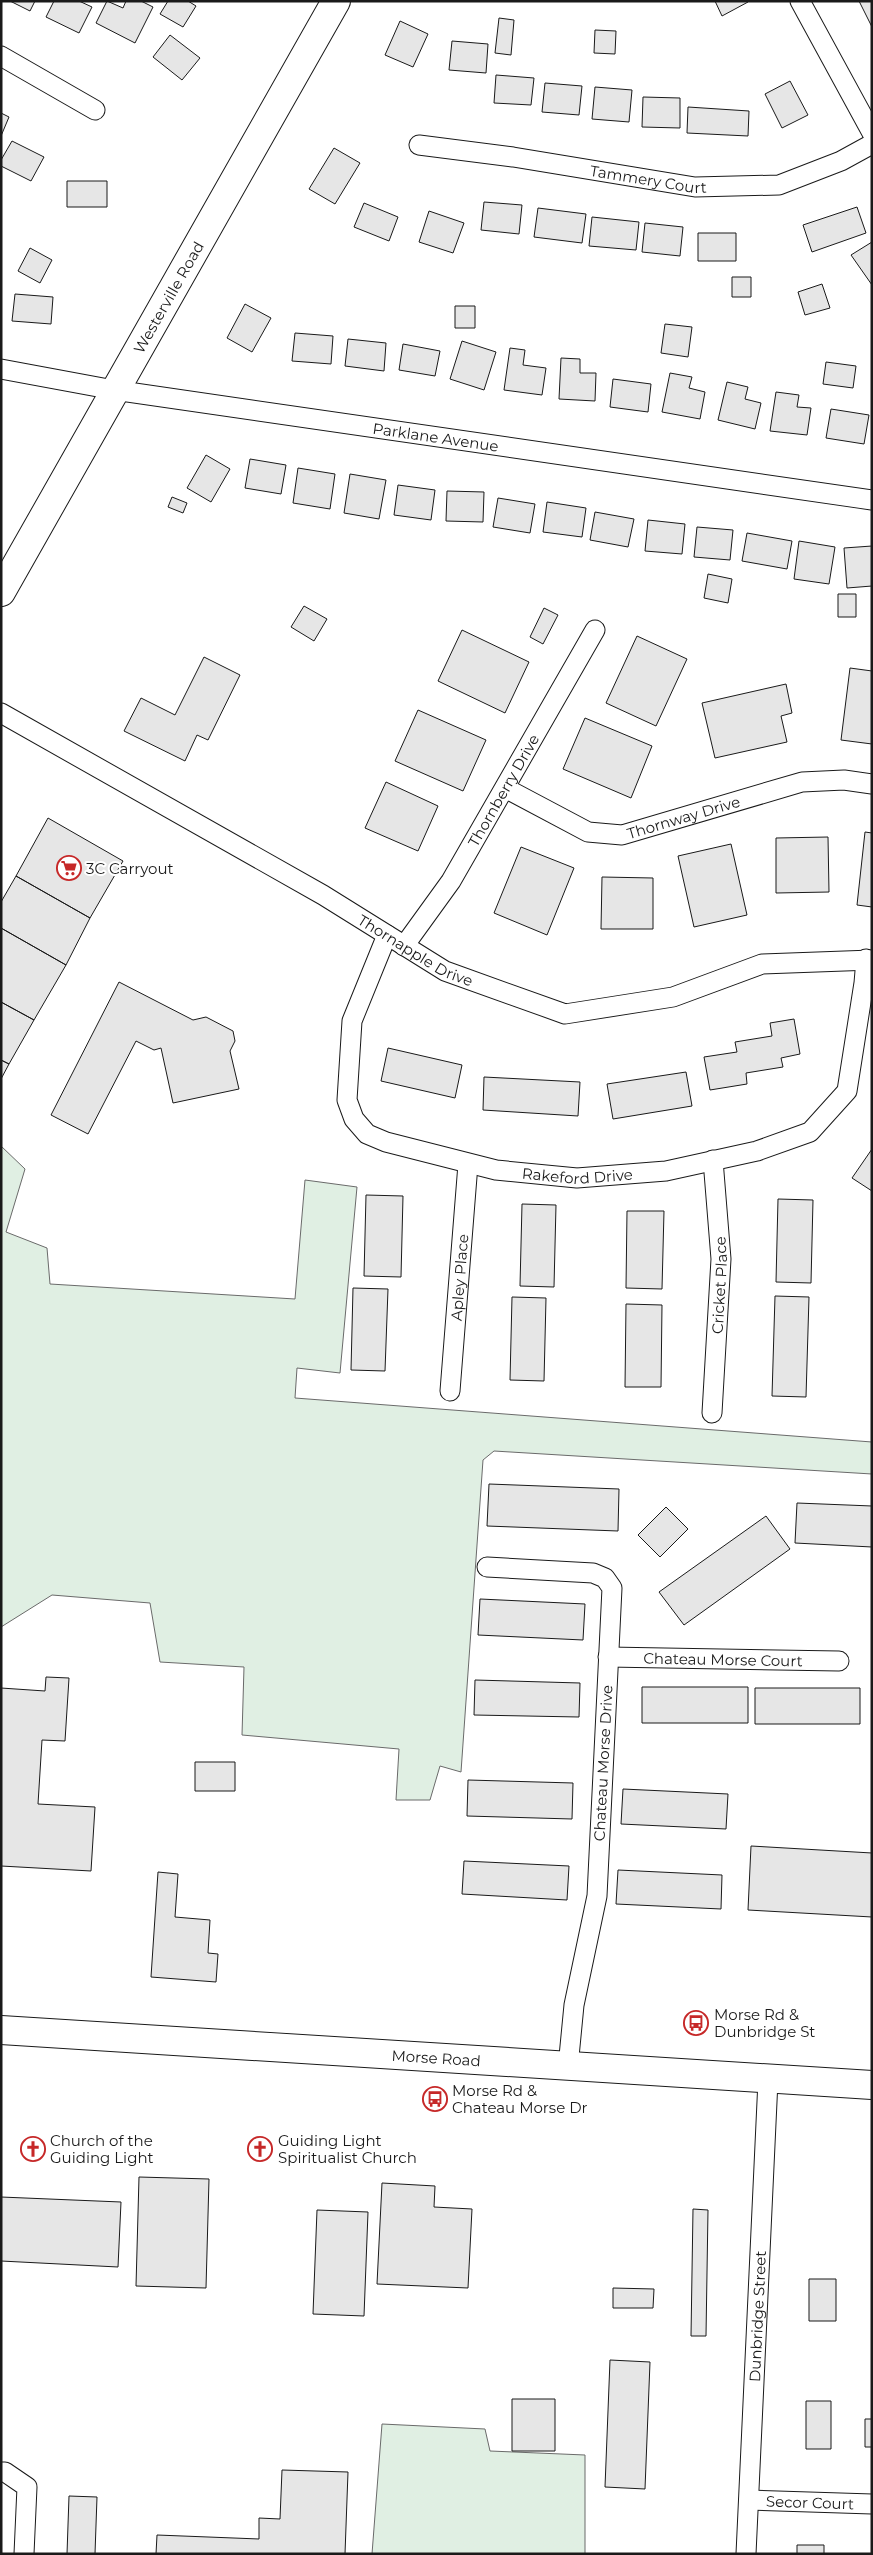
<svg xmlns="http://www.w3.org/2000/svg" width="873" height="2555" viewBox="0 0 873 2555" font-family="Montserrat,sans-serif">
<rect width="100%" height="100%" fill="#fff"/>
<path fill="#e0efe3" stroke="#6a6a6a" d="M1 1146 25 1169 6 1232 47 1248 50 1284 295 1299 305 1180 357 1187 340 1373 297 1368 295 1398 872 1442V1474L494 1451 483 1460 461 1772 440 1766 430 1800H396L399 1749 242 1735 244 1667 160 1662 150 1603 52 1595 1 1627Z
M382 2424 485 2429 490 2451 585 2455V2554H372Z"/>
<path fill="#e6e6e6" stroke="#1a1a1a" d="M10 1H35L30 11Z
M54 1H79L92 7 79 33 46 17Z
M107 1 123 8 126 1H141L153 7 135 43 96 23Z
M168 1H188L196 6 183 27 160 14Z
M715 1H747L748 2 722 16Z
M859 1H872V27Z
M499 18 514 20 511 55 495 53Z
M400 21 428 34 413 67 385 55Z
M595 30 616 31 615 54 594 53Z
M170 35 200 58 182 80 153 57Z
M452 41 488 44 486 73 449 70Z
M496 75 534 78 531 105 494 103Z
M790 81 808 115 782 128 765 94Z
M545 83 582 86 579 115 542 112Z
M595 87 632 90 629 122 592 119Z
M643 97 680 98V128L642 127Z
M688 107 749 111 748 136 687 133Z
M1 113 9 117 1 136Z
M12 141 44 157 31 181 1 166V160Z
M334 148 360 163 335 204 309 189Z
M67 181H107V207H67Z
M484 202 522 205 519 234 481 230Z
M364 203 398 217 389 241 354 227Z
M857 207 866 233 812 252 803 225Z
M538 208 586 214 582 243 534 237Z
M429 211 464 223 453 253 419 242Z
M592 217 639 222 636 250 589 246Z
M645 223 683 227 680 256 642 252Z
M698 233H736V261H698Z
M872 242V285L851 255Z
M30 248 52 260 40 283 18 271Z
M732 277H751V297H732Z
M822 284 830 308 805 315 798 292Z
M15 294 53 297 51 324 12 321Z
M245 304 271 318 252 352 227 338Z
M455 306H475V328H455Z
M665 324 692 327 688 357 661 353Z
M295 333 333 336 331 364 292 361Z
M348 339 386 343 384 371 345 366Z
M462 341 496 352 484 390 450 379Z
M403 344 440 351 435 376 399 370Z
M510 348 525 350 523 365 546 368 542 395 504 390Z
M561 358 580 359V373H596L595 401 559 399Z
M826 362 856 366 853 388 823 384Z
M670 373 692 377 689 388 705 392 700 419 662 412Z
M613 379 651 384 648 412 610 407Z
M727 382 748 387 745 399 761 403 755 429 718 420Z
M776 392 799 395 797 407 811 408 807 435 770 431Z
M831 409 869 415 864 444 826 438Z
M206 455 230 469 211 502 187 488Z
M250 459 286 465 281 494 245 488Z
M298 468 335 474 330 509 293 503Z
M350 474 386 480 379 519 344 513Z
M398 485 435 490 431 520 394 515Z
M447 491 484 492 483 522 446 521Z
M172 497 187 503 183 513 168 507Z
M498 498 535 504 530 533 493 527Z
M547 502 586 508 582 537 543 532Z
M595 512 634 519 628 547 590 540Z
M648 520 685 524 682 554 645 551Z
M697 527 733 530 730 560 694 557Z
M747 533 792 541 787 569 742 561Z
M799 541 835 547 829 584 794 579Z
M872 546V586L847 588 844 548Z
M708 574 732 579 728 603 704 598Z
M838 594H856V617H838Z
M304 606 327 619 314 641 291 627Z
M544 608 558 615 543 644 530 637Z
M462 630 529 662 505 713 438 681Z
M637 636 687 659 656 726 606 703Z
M204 657 240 675 208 740 197 735 185 761 124 731 141 698 175 715Z
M850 668 872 671V744L841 740Z
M786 684 792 713 781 716 787 742 715 758 702 703Z
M418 710 486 740 463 791 395 761Z
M585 718 652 746 631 798 563 769Z
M386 782 438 806 418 851 365 828Z
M48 818 123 861 90 918 16 876Z
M865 832 872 833V907L857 905Z
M828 837 829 892 776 893V838Z
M731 844 747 915 694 927 678 856Z
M521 847 574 868 547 935 494 913Z
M16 876 90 918 66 965 1 928V902Z
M602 877 653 878V929H601Z
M1 928 66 965 34 1020 1 1002Z
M119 982 193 1020 206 1017 233 1031 235 1041 230 1051 239 1089 173 1103 161 1048 154 1050 136 1041 88 1134 51 1115Z
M1 1002 34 1020 9 1064 1 1060Z
M794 1019 800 1054 781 1058 783 1067 746 1073 747 1084 710 1090 704 1057 737 1052 735 1042 772 1036 770 1023Z
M388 1048 462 1065 455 1098 381 1081Z
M1 1060 9 1064 1 1079Z
M686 1072 692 1106 613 1119 607 1084Z
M484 1077 580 1082 578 1116 483 1110Z
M872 1149V1191L852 1178Z
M366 1195 403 1196 401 1277 364 1276Z
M778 1199 813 1200 811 1283 776 1282Z
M522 1204 556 1205 554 1287 520 1286Z
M627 1211H664L662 1289 626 1288Z
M353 1288 388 1289 385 1371 351 1370Z
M775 1296 809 1297 806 1397 772 1396Z
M512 1297 546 1298 544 1381 510 1380Z
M626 1304 662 1305 661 1387H625Z
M489 1484 619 1489 618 1531 487 1526Z
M797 1503 872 1506V1547L795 1543Z
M666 1507 688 1529 660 1557 638 1535Z
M766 1516 790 1549 684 1625 659 1592Z
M480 1599 585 1604 583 1640 478 1635Z
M46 1677 69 1678 65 1741 42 1740 38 1804 95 1807 91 1871 1 1866V1688L45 1691Z
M475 1680 580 1683 579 1717 474 1715Z
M642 1687H748V1723H642Z
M755 1688H860V1724H755Z
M195 1762H235V1791H195Z
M468 1780 573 1783 572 1819 467 1816Z
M623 1789 728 1794 726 1829 621 1824Z
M751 1846 872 1853V1917L748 1910Z
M464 1861 569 1866 567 1900 462 1894Z
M618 1870 722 1875 721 1909 616 1904Z
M158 1872 178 1874 175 1917 210 1920 208 1953 218 1954 216 1982 151 1977Z
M139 2177 209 2179 206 2288 136 2286Z
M382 2183 435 2186 434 2207 472 2209 468 2288 377 2284Z
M1 2197 121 2202 118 2267 1 2261Z
M693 2209 708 2210 706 2336H691Z
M317 2210 368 2212 364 2316 313 2314Z
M809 2279H836V2321H809Z
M613 2288 654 2289 653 2308H613Z
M610 2360 650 2362 645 2489 605 2487Z
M512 2399H555V2451H512Z
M806 2401H831V2449H806Z
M865 2419H872V2447H865Z
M282 2470 348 2472 345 2554H156L157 2535 259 2539V2518L280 2519Z
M69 2496 97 2497 95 2554H67Z
M797 2545H824V2554H797Z"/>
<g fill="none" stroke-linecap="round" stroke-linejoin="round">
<defs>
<g id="minor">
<path d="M800 1 872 133"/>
<path d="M1 56 95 110"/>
<path id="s1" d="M419 145 513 157 695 187 779 185 841 161 872 144"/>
<path id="s2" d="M1 369 114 390 872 500"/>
<path id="s3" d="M1 713 323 895 445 971 565 1014 673 997 762 964 872 960"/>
<path id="s4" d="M505 788 588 832 622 835 802 782 844 780 872 784"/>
<path id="s5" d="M387 935 352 1021 347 1100 354 1119 367 1134 386 1142 496 1170 577 1178 666 1171 757 1151 810 1132 847 1091 864 983 866 959"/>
<path id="s6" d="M404 946 451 881 595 630"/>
<path id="s7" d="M450 1391 468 1164"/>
<path id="s8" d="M712 1413 721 1259 713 1160"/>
<path d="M487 1567 593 1573 605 1578 612 1588 597 1896 574 2005 568 2067"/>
<path id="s9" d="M608 1657 839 1661"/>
<path d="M1 2472H5L27 2487 24 2554"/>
<path id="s10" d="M749 2500 872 2504"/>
<path id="s11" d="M746 2554 768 2080"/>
</g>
<g id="primary">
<path id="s12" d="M1 592 336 1"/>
<path id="s13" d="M1 2030 872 2085"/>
</g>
</defs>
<use href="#minor" stroke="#1a1a1a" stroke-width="21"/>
<use href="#primary" stroke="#1a1a1a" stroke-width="30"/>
<use href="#minor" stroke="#fff" stroke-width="19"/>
<use href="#primary" stroke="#fff" stroke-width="28"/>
</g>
<defs>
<symbol id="supermarket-ring" viewBox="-11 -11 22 22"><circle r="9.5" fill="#fff" stroke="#c62828" stroke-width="1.5"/><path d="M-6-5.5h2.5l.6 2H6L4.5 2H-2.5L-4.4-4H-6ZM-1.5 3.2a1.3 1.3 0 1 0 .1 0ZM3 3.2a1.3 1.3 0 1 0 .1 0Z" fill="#c62828"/></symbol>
<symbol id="bus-ring" viewBox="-11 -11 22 22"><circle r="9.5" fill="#fff" stroke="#c62828" stroke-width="1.5"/><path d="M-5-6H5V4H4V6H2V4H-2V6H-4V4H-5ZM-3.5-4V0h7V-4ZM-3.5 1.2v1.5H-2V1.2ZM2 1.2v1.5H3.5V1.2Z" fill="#c62828"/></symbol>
<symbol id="church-ring" viewBox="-11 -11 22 22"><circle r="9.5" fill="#fff" stroke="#c62828" stroke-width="1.5"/><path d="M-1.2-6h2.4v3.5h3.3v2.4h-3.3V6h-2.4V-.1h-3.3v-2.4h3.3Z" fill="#c62828"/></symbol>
</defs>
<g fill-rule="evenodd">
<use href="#supermarket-ring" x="55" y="854" width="28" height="28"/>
<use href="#bus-ring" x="682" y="2009" width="28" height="28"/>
<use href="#bus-ring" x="421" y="2085" width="28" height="28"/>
<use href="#church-ring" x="19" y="2135" width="28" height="28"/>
<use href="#church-ring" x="246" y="2135" width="28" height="28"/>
</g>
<g text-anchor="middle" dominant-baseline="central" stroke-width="4" stroke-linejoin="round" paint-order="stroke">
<g font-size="15" fill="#1a1a1a" stroke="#fff">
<text stroke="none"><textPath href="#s1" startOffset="232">Tammery Court</textPath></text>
<text stroke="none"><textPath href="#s12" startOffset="339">Westerville Road</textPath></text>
<text stroke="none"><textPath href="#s2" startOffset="440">Parklane Avenue</textPath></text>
<text stroke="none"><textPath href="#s6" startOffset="185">Thornberry Drive</textPath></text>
<text stroke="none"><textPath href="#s4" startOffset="192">Thornway Drive</textPath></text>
<text stroke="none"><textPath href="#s3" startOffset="478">Thornapple Drive</textPath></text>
<text stroke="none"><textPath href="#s5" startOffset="428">Rakeford Drive</textPath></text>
<text stroke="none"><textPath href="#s7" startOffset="114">Apley Place</textPath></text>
<text stroke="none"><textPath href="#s8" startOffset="128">Cricket Place</textPath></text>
<text stroke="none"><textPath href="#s9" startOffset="115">Chateau Morse Court</textPath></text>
<text transform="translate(603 1763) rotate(-87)">Chateau Morse Drive</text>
<text stroke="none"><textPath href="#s13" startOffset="436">Morse Road</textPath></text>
<text stroke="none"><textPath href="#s11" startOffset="238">Dunbridge Street</textPath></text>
<text stroke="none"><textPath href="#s10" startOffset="61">Secor Court</textPath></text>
</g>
<g font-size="15" fill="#1a1a1a" stroke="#fff" text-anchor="start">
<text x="86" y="868">3C Carryout</text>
<text x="714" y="2014">Morse Rd &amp;<tspan x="714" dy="17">Dunbridge St</tspan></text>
<text x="452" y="2090">Morse Rd &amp;<tspan x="452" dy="17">Chateau Morse Dr</tspan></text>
<text x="50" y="2140">Church of the<tspan x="50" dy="17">Guiding Light</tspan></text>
<text x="278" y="2140">Guiding Light<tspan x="278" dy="17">Spiritualist Church</tspan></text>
</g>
</g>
<rect width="873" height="2555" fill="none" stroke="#1a1a1a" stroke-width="5"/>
</svg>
